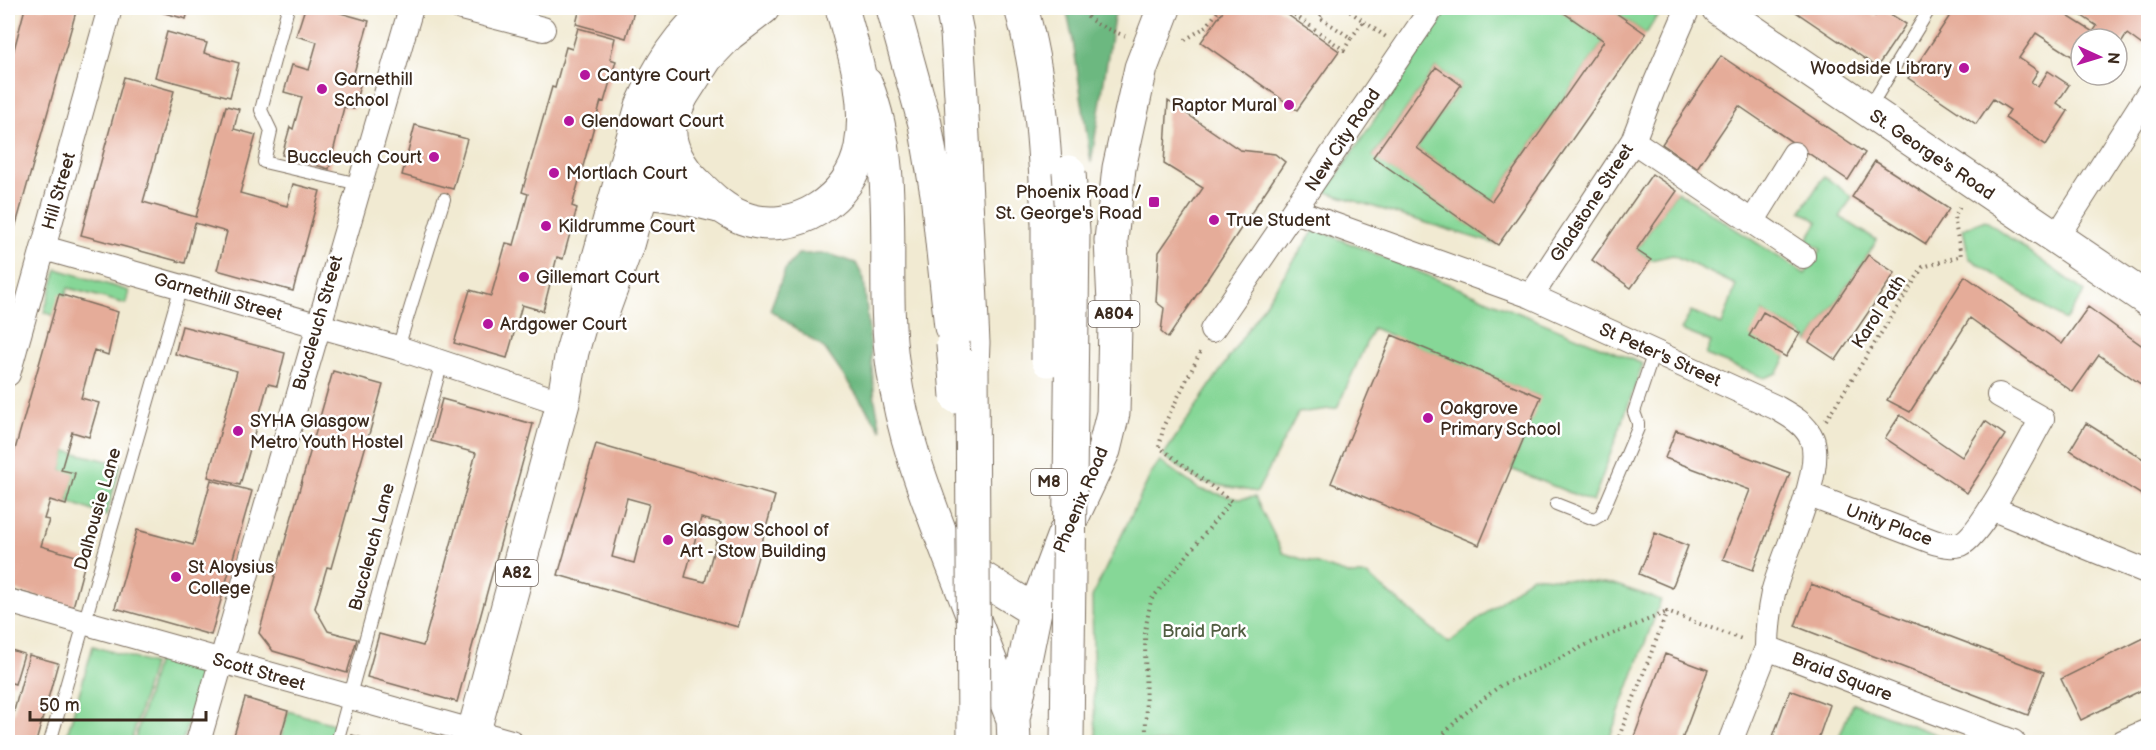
<svg xmlns="http://www.w3.org/2000/svg" width="2156" height="750" viewBox="0 0 2156 750" font-family="'Balsamiq Sans',sans-serif">
<rect width="100%" height="100%" fill="#fff"/>
<filter id="ink" filterUnits="userSpaceOnUse"><feTurbulence type="fractalNoise" baseFrequency=".0167" numOctaves="2"/><feDisplacementMap in="SourceGraphic" scale="12" xChannelSelector="R" yChannelSelector="G"/><feConvolveMatrix kernelMatrix="1 2 1 2 8 2 1 2 1" color-interpolation-filters="sRGB"/></filter>
<filter id="wash" filterUnits="userSpaceOnUse"><feTurbulence type="fractalNoise" baseFrequency=".008" numOctaves="4" result="noise"/><feDisplacementMap in="SourceGraphic" scale="24" xChannelSelector="R" yChannelSelector="G"/><feGaussianBlur stdDeviation="1.35" result="paint"/><feColorMatrix in="noise" values="0 0 0 0 0 0 0 0 0 0 0 0 0 0 0 0 0 1.4 0 .05"/><feComposite in="paint" operator="in"/></filter>
<g filter="url(#wash)">
<rect width="100%" height="100%" fill="#f1ead2"/>
<path fill="#86d797" stroke="#60805a" stroke-width="1.5" d="M1449 8H1501L1506 11 1509 8H1557L1604 41 1492 201 1417 148 1461 85 1436 67 1373 156 1498 245 1326 192Z
M1609 8H1662L1646 34Z
M1824 176 1852 197 1840 217 1877 240 1868 255 1809 342 1800 333 1763 312 1786 357 1778 373 1764 378 1706 355 1711 342 1681 330 1691 311 1722 325 1736 285 1673 255 1651 260 1636 250 1677 191 1805 274 1821 250 1807 240 1818 222 1801 211Z
M1985 220 2085 292 2065 320 1969 258 1963 229Z
M1315 229 1643 364 1593 502 1511 469 1540 397 1373 328 1337 408 1298 413 1257 492 1201 482 1163 456Z
M57 269 129 291 126 304 68 288 58 317 44 312Z
M66 451 121 464 106 516 67 501 74 474 61 470Z
M1160 461 1199 489 1238 499 1255 497 1283 553 1351 575H1367L1449 643 1532 576 1613 584 1661 600 1608 742H1097L1094 706 1092 597 1152 472Z
M93 646 153 664 131 742H65Z
M158 657 203 671 182 742H134Z
M1853 703 1956 742H1837Z
M288 711 337 725 332 742H280Z"/>
<path fill="#6cb880" stroke="#54714f" stroke-width="1.5" d="M1066 8H1118L1114 17 1091 163 1073 41Z
M798 254H829L856 263 864 279 875 401 881 430 825 349 770 310 785 270Z"/>
<g id="blocks">
<path fill="#e5ac99" fill-rule="evenodd" d="M25 8H77L8 253V72Z
M147 8H189L186 19Z
M305 8H323L369 21 351 83 360 85 354 109 344 107 329 169 282 155 290 127 293 129 302 97 284 92 292 65 309 70 317 42 296 36Z
M580 8H635L626 38 576 24Z
M1225 8H1278L1339 51 1297 110 1201 42Z
M1557 8H1609L1646 34 1498 245 1373 157 1436 67 1461 85 1417 148 1492 201 1604 41Z
M1790 8H1863L1875 16 1881 8 1906 24 1877 67Z
M1955 8H2055L2093 32 2097 26 2073 10 2075 8H2123L2126 9 2127 8H2148V35L2142 45 2127 34 2117 50V39H2081V62L2036 33 2019 58 2038 71 2031 82 2038 87 2048 71 2069 85 2057 103 2068 111 2046 145 2005 118 2010 110 1993 99 1976 124 1908 78Z
M578 28 615 38 610 59 616 61 604 102 601 101 572 206 577 208 563 259 557 257 543 311 522 305 507 358 454 343 470 290 491 296 506 243 514 245 528 194 522 192 552 87 555 88 566 47 572 49Z
M167 32 207 43 204 53 239 63 230 97 155 77Z
M2117 52 2126 58 2117 73Z
M1721 56 1865 153 1848 180 1739 106 1697 168 1662 144Z
M124 77 174 91 143 202 196 217 226 106 239 109 234 129 256 135 240 193 287 206 293 184 320 191 293 291 217 270 227 232 195 223 185 263 81 235Z
M1168 101 1240 150 1275 154 1285 162 1168 338 1161 332 1164 308 1156 302 1159 252 1203 188 1164 164Z
M415 125 467 139 453 189 402 175Z
M1875 161 1949 209 1926 244 1852 197Z
M1652 174 1677 191 1636 250 1651 260 1631 288 1592 260Z
M1868 255 1895 273 1836 360 1809 342Z
M1965 276 2062 344 2088 307 2148 350V389L2099 355 2073 392 1970 318 1910 412 1887 400Z
M59 294 118 312 108 355 94 350 81 398 99 403 89 437 72 432 61 470 75 473 66 505 50 500 44 519 49 520 41 546 86 559 73 607 8 588V474Z
M1763 312 1800 333 1786 357 1749 336Z
M182 326 285 353 277 386 268 384 240 485 208 477 237 371 175 354Z
M1392 335 1541 397 1479 545 1331 483Z
M333 371 383 385 331 568 327 567 315 608 328 631 357 639 347 673 273 651 259 633Z
M442 399 533 424 457 702 367 677 379 634 423 646 476 453 431 441Z
M1900 415 1962 457 1985 421 2005 435 1967 493 1885 438Z
M2086 423 2148 462V499L2070 450Z
M1676 430 1790 473 1753 570 1723 559 1750 490 1665 458Z
M596 444 775 496 738 627 558 575ZM627 498 649 504 634 563 612 557ZM701 518 721 523 705 582 685 577Z
M211 480 252 491 211 635 115 608 137 530 193 545Z
M1655 533 1688 546 1672 588 1639 574Z
M1811 584 2044 672 2028 715 1795 626Z
M2148 636V687L2081 720 2061 679Z
M8 649 24 654 15 684 8 682Z
M1665 654 1708 670 1681 742H1632Z
M29 655 58 663 36 742H8V733Z
M1790 690 1830 705 1817 742H1771Z
M245 698 288 711 279 742H232Z
M352 735 376 742H350Z"/>
</g>
</g>
<g filter="url(#ink)">
<use href="#blocks" fill-opacity="0" stroke="#7b6d5d" stroke-width="1.5"/>
<g fill="none" stroke-linecap="round" stroke-linejoin="round">
<defs>
<path id="lane" d="M288 8 261 110 271 131 264 162 359 184
M1868 110 1930 8
M398 348 444 199
M1556 504 1594 519 1601 515 1638 428V423L1634 412 1654 352
M50 742 181 286
M337 742 442 362"/>
<path id="street" d="M461 8 543 29
M1633 141 1803 256
M1295 211 1531 296 1775 407C1789 415 1805 423 1812 439 1825 473 1782 556 1773 593 1769 612 1767 629 1767 648
M1752 222 1794 154
M2056 238 2148 94
M44 248 398 348 563 403
M1531 296 1633 141 1653 89 1688 8
M1212 330 1432 8
M8 374 110 8
M1807 494 1934 542C1943 544 1951 547 1961 544 1982 535 2028 443 2042 419L1999 395
M1991 508 2148 572
M8 601 511 742
M198 742 411 8
M1730 742 1767 648 2013 742
M2123 742 2148 731"/>
<path id="secondary" d="M1718 8 2148 300"/>
<path id="primary" d="M866 84C902 175 879 273 893 367 902 434 926 496 950 558 971 612 992 665 1013 719
M604 308 627 245 661 124 681 97 706 58 729 34 763 8
M953 560 1035 611
M471 742 563 403 572 352 642 106C659 68 679 33 713 8
M1014 742 1013 719 1035 611 1063 537 1104 450 1113 413 1115 324 1111 240 1119 168 1141 68 1164 8"/>
<path id="highway" d="M893 8 925 124 937 194 951 327
M952 8 957 33 961 96 973 343 972 367
M1021 8C1041 77 1045 150 1048 221
M681 97C678 106 671 117 670 127 668 148 682 170 696 183 710 197 724 211 743 218 794 237 852 199 861 147 870 100 854 52 842 8
M613 211C617 207 622 200 627 197 646 186 697 201 718 206"/>
</defs>
<use href="#lane" stroke="#7b6d5d" stroke-width="14"/>
<use href="#street" stroke="#7b6d5d" stroke-width="26"/>
<use href="#secondary" stroke="#7b6d5d" stroke-width="35"/>
<use href="#primary" stroke="#7b6d5d" stroke-width="35"/>
<use href="#highway" stroke="#7b6d5d" stroke-width="35"/>
<path stroke="#7b6d5d" stroke-width="4" stroke-dasharray="1.5 4.5" stroke-linecap="butt" d="M1079 8C1093 25 1105 28 1125 36
M1285 8 1344 50 1351 38 1319 17 1327 8
M1345 8 1386 37
M1351 38 1364 21
M1185 40 1207 26 1220 8
M1826 420 1923 267 1961 256 1954 217 1960 207
M1146 742 1145 631 1151 600 1231 501 1159 447 1164 425 1202 349
M1436 742 1458 719 1501 685 1547 665 1586 645 1667 612
M1617 742 1667 612 1744 640"/>
<use href="#lane" stroke="#fff" stroke-width="12"/>
<use href="#street" stroke="#fff" stroke-width="24"/>
<use href="#secondary" stroke="#fff" stroke-width="33"/>
<use href="#primary" stroke="#fff" stroke-width="33"/>
<use href="#highway" stroke="#fff" stroke-width="33"/>
<defs>
<path id="highway-bridge" d="M1048 221V360
M953 343 957 397
M972 367 974 742
M1067 742 1073 231 1069 172"/>
</defs>
<use href="#highway-bridge" stroke="#7b6d5d" stroke-width="35" stroke-linecap="butt"/>
<use href="#highway-bridge" stroke="#fff" stroke-width="33"/>
</g>
</g>
<g fill="#b5179e" stroke="#fff" stroke-width="2">
<circle cx="1964" cy="68" r="6"/>
<circle cx="585" cy="75" r="6"/>
<circle cx="322" cy="89" r="6"/>
<circle cx="1289" cy="105" r="6"/>
<circle cx="569" cy="121" r="6"/>
<circle cx="434" cy="157" r="6"/>
<circle cx="554" cy="173" r="6"/>
<rect x="1148" y="196" width="12" height="12" rx="3"/>
<circle cx="1214" cy="220" r="6"/>
<circle cx="546" cy="226" r="6"/>
<circle cx="524" cy="277" r="6"/>
<circle cx="488" cy="324" r="6"/>
<circle cx="1428" cy="418" r="6"/>
<circle cx="238" cy="431" r="6"/>
<circle cx="668" cy="540" r="6"/>
<circle cx="176" cy="577" r="6"/>
</g>
<g text-anchor="middle" dominant-baseline="central" stroke-width="5" stroke-linejoin="round" paint-order="stroke">
<g fill="#fff" stroke="#766a62" stroke-width="1.5">
<rect x="1088.5" y="301" width="51" height="26" rx="4.5"/>
<rect x="1031" y="469" width="36" height="26" rx="4.5"/>
<rect x="496" y="560" width="42" height="26" rx="4.5"/>
</g>
<g font-size="16" font-weight="bold" fill="#3b2a1e">
<text x="1114" y="314">A804</text>
<text x="1049" y="482">M8</text>
<text x="517" y="573">A82</text>
</g>
<g font-size="18" fill="#3b2a1e" stroke="#fff" text-anchor="start">
<text x="1952" y="68" text-anchor="end">Woodside Library</text>
<text x="597" y="75">Cantyre Court</text>
<text x="334" y="79">Garnethill<tspan x="334" dy="21">School</tspan></text>
<text x="1277" y="105" text-anchor="end">Raptor Mural</text>
<text x="581" y="121">Glendowart Court</text>
<text x="422" y="157" text-anchor="end">Buccleuch Court</text>
<text x="566" y="173">Mortlach Court</text>
<text x="1142" y="192" text-anchor="end">Phoenix Road /<tspan x="1142" dy="21">St. George's Road</tspan></text>
<text x="1226" y="220">True Student</text>
<text x="558" y="226">Kildrumme Court</text>
<text x="536" y="277">Gillemart Court</text>
<text x="500" y="324">Ardgower Court</text>
<text x="1440" y="408">Oakgrove<tspan x="1440" dy="21">Primary School</tspan></text>
<text x="250" y="421">SYHA Glasgow<tspan x="250" dy="21">Metro Youth Hostel</tspan></text>
<text x="680" y="530">Glasgow School of<tspan x="680" dy="21">Art - Stow Building</tspan></text>
<text x="188" y="567">St Aloysius<tspan x="188" dy="21">College</tspan></text>
</g>
<g font-size="18" fill="#3b2a1e" stroke="#fff">
<text transform="translate(1343 140) rotate(-56)">New City Road</text>
<text transform="translate(1932 155) rotate(34)">St. George's Road</text>
<text transform="translate(59 191) rotate(-74)">Hill Street</text>
<text transform="translate(1592 203) rotate(-57)">Gladstone Street</text>
<text transform="translate(218 297) rotate(16)">Garnethill Street</text>
<text transform="translate(1879 312) rotate(-57)">Karol Path</text>
<text transform="translate(318 323) rotate(-74)">Buccleuch Street</text>
<text transform="translate(1660 355) rotate(24)">St Peter's Street</text>
<text transform="translate(1081 500) rotate(-67)">Phoenix Road</text>
<text transform="translate(98 509) rotate(-74)">Dalhousie Lane</text>
<text transform="translate(1889 525) rotate(20)">Unity Place</text>
<text transform="translate(372 547) rotate(-75)">Buccleuch Lane</text>
<text transform="translate(259 672) rotate(16)">Scott Street</text>
<text transform="translate(1842 677) rotate(21)">Braid Square</text>
</g>
<g font-size="18" fill="#525e42" stroke="#fff">
<text x="1204" y="631">Braid Park</text>
</g>
</g>
<rect width="2156" height="750" fill="none" stroke="#fff" stroke-width="30"/>
<g transform="translate(2099 57) rotate(94)"><circle r="28" fill="#ffffff" stroke="#b1aaa5" stroke-width="1.5"/>
<path d="M0-4.5L10 22L0 15L-10 22Z" fill="#b5179e"/>
<text y="-9" font-size="16" font-weight="bold" text-anchor="middle" fill="#3b2a1e">N</text>
</g>
<path d="M30 711v9h176v-9" fill="none" stroke="#3b2a1e" stroke-width="3"/>
<text x="39" y="711" font-size="18" fill="#3b2a1e" stroke="#ffffff" stroke-width="4.5" paint-order="stroke">50 m</text>
</svg>
